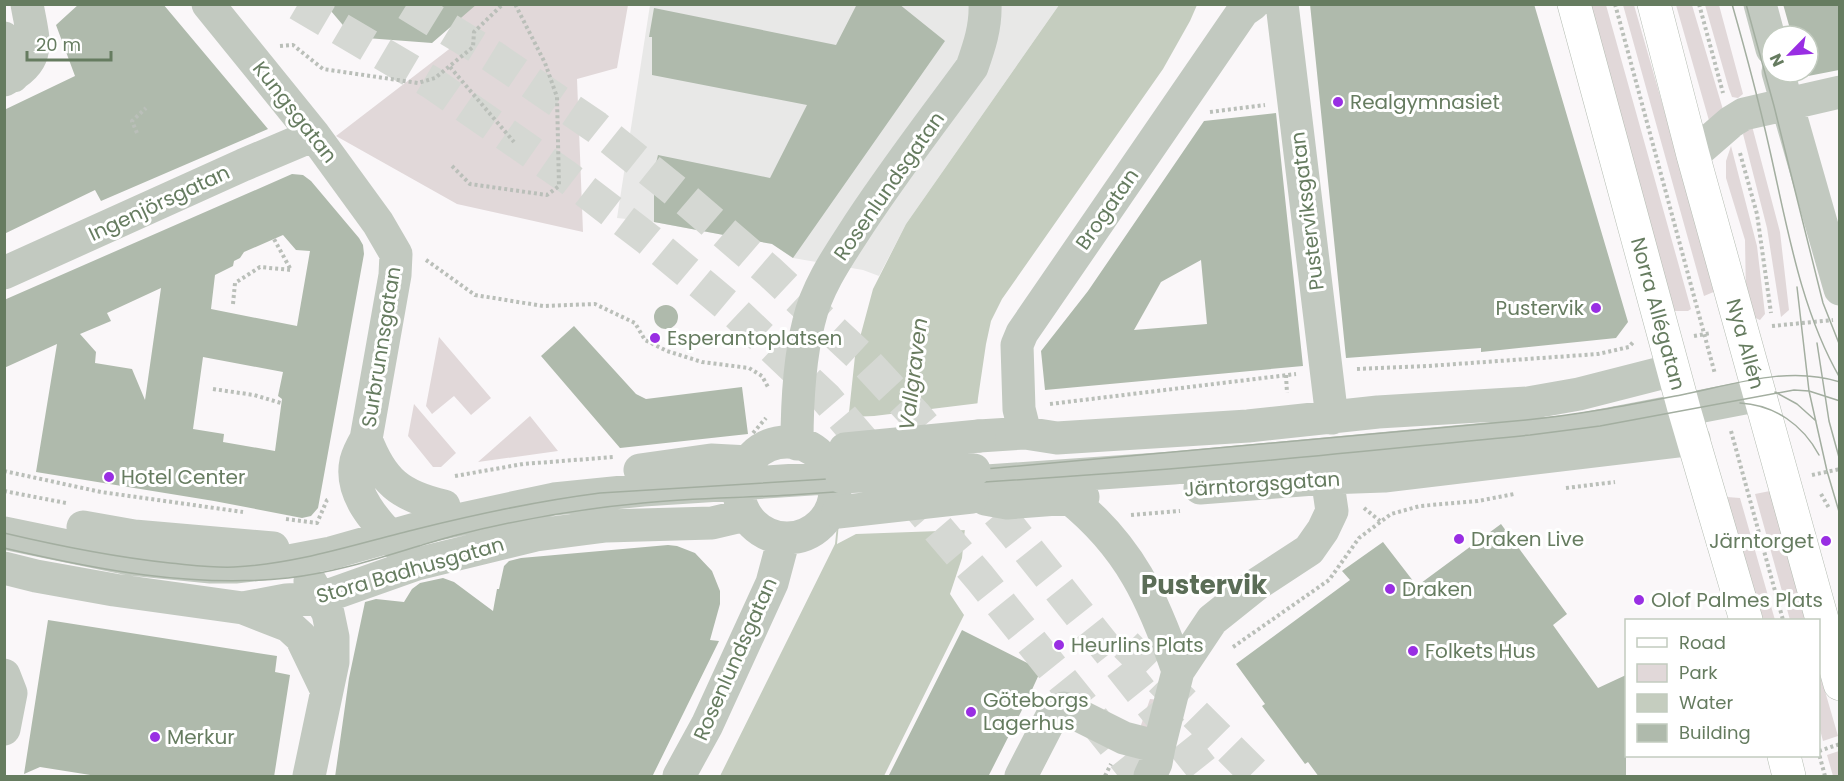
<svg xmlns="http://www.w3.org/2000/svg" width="1844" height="781" viewBox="0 0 1844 781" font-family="Poppins,sans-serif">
<rect width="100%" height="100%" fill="#faf7f9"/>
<path fill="#e8e8e7" d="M650 5H1059L906 224 879 276 863 270 793 258 776 246 779 241 761 242 654 222 617 218Z"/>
<path fill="#e1d8d9" d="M472 5H628L617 68 577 79 583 232 457 204 336 136 461 40 456 19Z
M1586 5H1606L1691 309 1688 311H1670Z
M1623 5H1634L1716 291 1704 296Z
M1676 5H1692L1724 113 1710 124Z
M1705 5H1719L1743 94 1738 98 1732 97 1729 89Z
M1752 126 1780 232 1789 310 1781 317 1767 228 1743 134Z
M1731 146 1757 246 1765 314 1760 320 1751 316 1746 297 1745 240 1726 178V161Z
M439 337 491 398 471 415 454 396 432 414 426 406Z
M414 404 456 453 441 467H433L408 436Z
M530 416 558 451 478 462Z
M1770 491 1806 620H1790L1755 494Z
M1727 497 1740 498 1775 620H1761Z
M1818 667 1838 736 1823 741 1819 726Z
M1150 699 1160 700V713L1135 771 1122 767 1140 728Z
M1839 751V776H1833L1827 755Z"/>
<path fill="#c5cdbf" d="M1059 5H1197L1190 21 1163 69 1002 299 991 321 986 344 978 398 962 558 950 594 964 615 884 776H720L835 544 855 356 873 289 906 224Z"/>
<path fill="#faf7f9" d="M980 403 967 530 856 534 837 544 849 417 874 416Z"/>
<path fill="#afbaac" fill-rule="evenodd" d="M79 4H163L268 129 101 201 95 190 4 234V110L75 76 56 25Z
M325 4H477L432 43 353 37Z
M857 4H899L945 41 793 258 772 244 654 222V185L651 184 658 155 770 178 807 105 652 75V37H649L654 8 836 45Z
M1310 4H1534L1628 322 1616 338 1481 352V348L1346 358Z
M1783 4H1839V70L1803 77 1801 72H1808V36H1792Z
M1276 113 1303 366 1045 390 1041 351 1088 291 1204 121ZM1201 260 1207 324 1134 330 1161 282Z
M292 174 303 175 311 181 359 238 363 245 364 254 318 508 311 516 302 518 214 501 36 472 57 344 4 368V300ZM283 235 296 250 310 251 297 326 211 309 215 275 233 266 234 261 240 258 244 252ZM161 288 145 400 132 369 95 363 96 352 80 334 111 321 107 313ZM203 357 283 372 278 396 282 399 275 451 223 442 224 434 193 429Z
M654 317a12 12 0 1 1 24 0a12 12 0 1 1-24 0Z
M574 326 636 394 646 399 742 387 748 434 620 448 541 356Z
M1501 524 1567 614 1553 625 1598 688 1626 675V777H1319L1308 762 1305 764 1262 706 1265 704 1236 664 1350 580 1342 571 1383 542 1417 586Z
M668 545 677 546 695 553 712 571 720 591V604L710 640 719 641 652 777H335L349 678 365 602 376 599 404 602 412 589 420 583 443 578 454 582 493 611 497 589H499L504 566 509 561 521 558Z
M48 620 277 656 275 672 290 675 274 777H103L40 767 24 774Z
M962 630 1041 670 1030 694 988 777H888Z"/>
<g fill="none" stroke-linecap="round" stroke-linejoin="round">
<path stroke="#d5d8d3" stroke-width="33" stroke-dasharray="33 16" stroke-linecap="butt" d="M298 4 432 83 567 177 649 240 735 312 826 398 980 578 1139 776
M407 4 492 56 596 127 683 197 770 272 862 358 915 415 1013 531 1208 776
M1126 645 1257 776"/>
<defs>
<g id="major">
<path id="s1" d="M1574 4 1684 409 1746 620"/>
<path id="s2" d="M1654 4 1693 155 1840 684"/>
<path d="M1784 756 1789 776"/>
</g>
</defs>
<use href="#major" stroke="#b4bcb2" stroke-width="34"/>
<path stroke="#babfb9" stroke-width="4" stroke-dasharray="3 3" stroke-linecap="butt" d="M1615 4 1715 374
M1699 4 1723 93
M280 46 293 45 323 69 418 83 435 78 473 47 474 32 503 4
M450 67 514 142
M1210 112 1265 105
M137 133 132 121 146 108
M1740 153 1757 214 1771 313
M452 166 470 184 547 195 559 186 557 97 545 63 515 4
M426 260 475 295 543 306 595 304 635 323 645 340 667 351 702 362 749 368 762 376 768 387
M233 304 235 283 260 267 291 270 274 239
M1772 326 1833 320
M1694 336 1711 333
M1357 369 1428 366 1598 354 1629 347 1634 341
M1286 375 1287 393
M213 389 254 395 281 403
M1050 404 1296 374
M1731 431 1783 620
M753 433 766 418
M4 471 101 492 243 512
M1812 475 1840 469
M455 476 523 464 614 457
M1566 488 1615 482
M4 491 66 503
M1821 494 1829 508
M1364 508 1380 521
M1131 515 1180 511
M286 519 317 523 327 500 329 499
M1233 647 1329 580 1359 538 1391 514 1420 506 1478 501 1514 494
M1818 750 1825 776
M1819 751 1840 744
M1105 776 1111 764"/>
<path stroke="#c2c9c0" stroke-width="33" d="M208 4 314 135 378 223 396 254 395 275 366 439C362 446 358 453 356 461 348 497 382 528 404 551
M1282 4 1332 418
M1760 4 1772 49
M4 38 13 76
M1778 72 1840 289
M4 80C44 61 33 40 27 4
M1693 155 1731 122 1744 114 1840 92
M4 273 243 165 314 135
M1025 433 1019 409 1017 345 1022 333 1243 11 1253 4
M979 436 1025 433 1057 438 1248 426 1378 412 1528 403 1579 394 1673 370
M366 439C382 481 400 496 444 506
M739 490a48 48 0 1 1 96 0a48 48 0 1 1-96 0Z
M797 444C797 403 799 360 809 321 816 290 835 261 852 235 889 177 931 123 972 67 979 47 986 27 985 4
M640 470 711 460 749 462
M972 482 1173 468 1573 431 1760 395
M1200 488 1327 478 1384 476 1694 439
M1069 498C1130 547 1153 599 1178 671
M985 499 1007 503 1083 497
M83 527 134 536 273 548
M4 533 130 559 211 567H235L289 561 331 553 416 529 554 499 643 490 842 477
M4 568 36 576 114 590 243 608 286 600 321 598 417 564 536 535 606 526 712 523 746 515
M243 608 289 626 301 637 326 689
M4 675 11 693 4 729
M309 776 333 662V637L328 613 310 581
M679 776 707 725 772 583 784 538
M1021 776 1053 714 1064 708 1124 738 1159 747
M1150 776 1156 763 1159 747 1178 671 1212 620 1257 584 1309 550 1323 530 1332 511 1324 456"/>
<use href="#major" stroke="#fff" stroke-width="33"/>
<path stroke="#a3aea0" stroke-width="1.5" d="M1732 4C1746 53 1759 102 1770 151 1787 226 1801 311 1840 378
M1746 4 1774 106 1823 303 1840 346
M1797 287 1809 391 1827 471 1840 515
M1817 343 1829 421 1840 461
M1775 392 1797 404 1816 421
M1740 403C1775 405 1803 425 1819 455
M4 533C59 546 114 557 170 563 192 565 213 568 234 567 297 564 356 544 417 529 477 514 538 501 600 493L974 470 1526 420C1578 415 1629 405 1681 395 1732 385 1788 365 1840 382
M4 548C98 570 192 588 288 578 344 572 398 551 453 536 515 520 579 509 643 503 691 498 741 498 790 495 880 489 970 483 1060 477 1217 467 1373 450 1530 435L1600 426 1794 390 1809 391 1840 401"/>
<path stroke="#c2c9c0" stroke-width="33" d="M845 449 979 436
M842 477 974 470
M838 512 972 497"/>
</g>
<g fill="#992ee3" stroke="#fff" stroke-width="2">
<circle cx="1338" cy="102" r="6"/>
<circle cx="1596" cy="308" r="6"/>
<circle cx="655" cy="338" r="6"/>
<circle cx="109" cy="477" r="6"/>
<circle cx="1459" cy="539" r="6"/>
<circle cx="1826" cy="541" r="6"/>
<circle cx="1390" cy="589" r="6"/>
<circle cx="1639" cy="600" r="6"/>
<circle cx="1059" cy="645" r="6"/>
<circle cx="1413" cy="651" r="6"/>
<circle cx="971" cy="712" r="6"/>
<circle cx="155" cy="737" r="6"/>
</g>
<g text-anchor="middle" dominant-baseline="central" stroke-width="6" stroke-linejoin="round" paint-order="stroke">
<g font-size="20" fill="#667c60" stroke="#fff" text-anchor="start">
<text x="1350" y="102">Realgymnasiet</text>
<text x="1584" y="308" text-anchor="end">Pustervik</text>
<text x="667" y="338">Esperantoplatsen</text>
<text x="121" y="477">Hotel Center</text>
<text x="1471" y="539">Draken Live</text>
<text x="1814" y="541" text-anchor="end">Järntorget</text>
<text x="1402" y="589">Draken</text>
<text x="1651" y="600">Olof Palmes Plats</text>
<text x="1071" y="645">Heurlins Plats</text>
<text x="1425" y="651">Folkets Hus</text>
<text x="983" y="700">Göteborgs<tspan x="983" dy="23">Lagerhus</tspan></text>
<text x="167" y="737">Merkur</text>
</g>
<g font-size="20" fill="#667c60" stroke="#fff">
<text transform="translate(295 112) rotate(52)">Kungsgatan</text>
<text transform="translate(889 186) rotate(-55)">Rosenlundsgatan</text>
<text transform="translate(159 203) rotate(-25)">Ingenjörsgatan</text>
<text transform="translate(1107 209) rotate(-55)">Brogatan</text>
<text transform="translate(1307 211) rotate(-97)">Pusterviksgatan</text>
<text stroke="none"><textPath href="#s1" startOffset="321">Norra Allégatan</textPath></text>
<text stroke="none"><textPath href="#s2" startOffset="352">Nya Allén</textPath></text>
<text transform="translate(381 347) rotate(-81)">Surbrunnsgatan</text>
<text transform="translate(1262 484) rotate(-4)">Järntorgsgatan</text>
<text transform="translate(410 570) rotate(-16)">Stora Badhusgatan</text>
<text transform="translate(735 659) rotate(-66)">Rosenlundsgatan</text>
</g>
<g font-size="21" font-style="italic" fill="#6a7c60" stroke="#fff">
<text transform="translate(913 374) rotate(-83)">Vallgraven</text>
</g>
<g font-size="26" font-weight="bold" fill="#5b6d57" stroke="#fff">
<text x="1204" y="585">Pustervik</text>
</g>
</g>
<rect width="1844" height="781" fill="none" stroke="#667c60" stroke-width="12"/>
<rect x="1625" y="619" width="195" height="138" fill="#ffffff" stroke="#c2cbbf" stroke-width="1.5"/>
<rect x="1637" y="638" width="30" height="9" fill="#ffffff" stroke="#c2cbbf" stroke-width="1.5"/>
<text x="1679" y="649" font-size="18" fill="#667c60">Road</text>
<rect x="1637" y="664" width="30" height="18" fill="#e1d8d9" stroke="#c2cbbf" stroke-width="1.5"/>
<text x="1679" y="679" font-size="18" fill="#667c60">Park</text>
<rect x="1637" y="694" width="30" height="18" fill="#c5cdbf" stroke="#c2cbbf" stroke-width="1.5"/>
<text x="1679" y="709" font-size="18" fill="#667c60">Water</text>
<rect x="1637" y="724" width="30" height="18" fill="#afbaac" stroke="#c2cbbf" stroke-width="1.5"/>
<text x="1679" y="739" font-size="18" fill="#667c60">Building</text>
<g transform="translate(1790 54) rotate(245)"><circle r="28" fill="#ffffff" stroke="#c2cbbf" stroke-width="1.5"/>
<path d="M0-4.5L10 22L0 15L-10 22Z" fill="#992ee3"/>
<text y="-9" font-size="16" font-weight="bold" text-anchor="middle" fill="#667c60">N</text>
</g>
<path d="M27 51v9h84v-9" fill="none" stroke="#667c60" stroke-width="3"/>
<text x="36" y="51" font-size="18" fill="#667c60" stroke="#ffffff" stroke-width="4.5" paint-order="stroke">20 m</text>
</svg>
